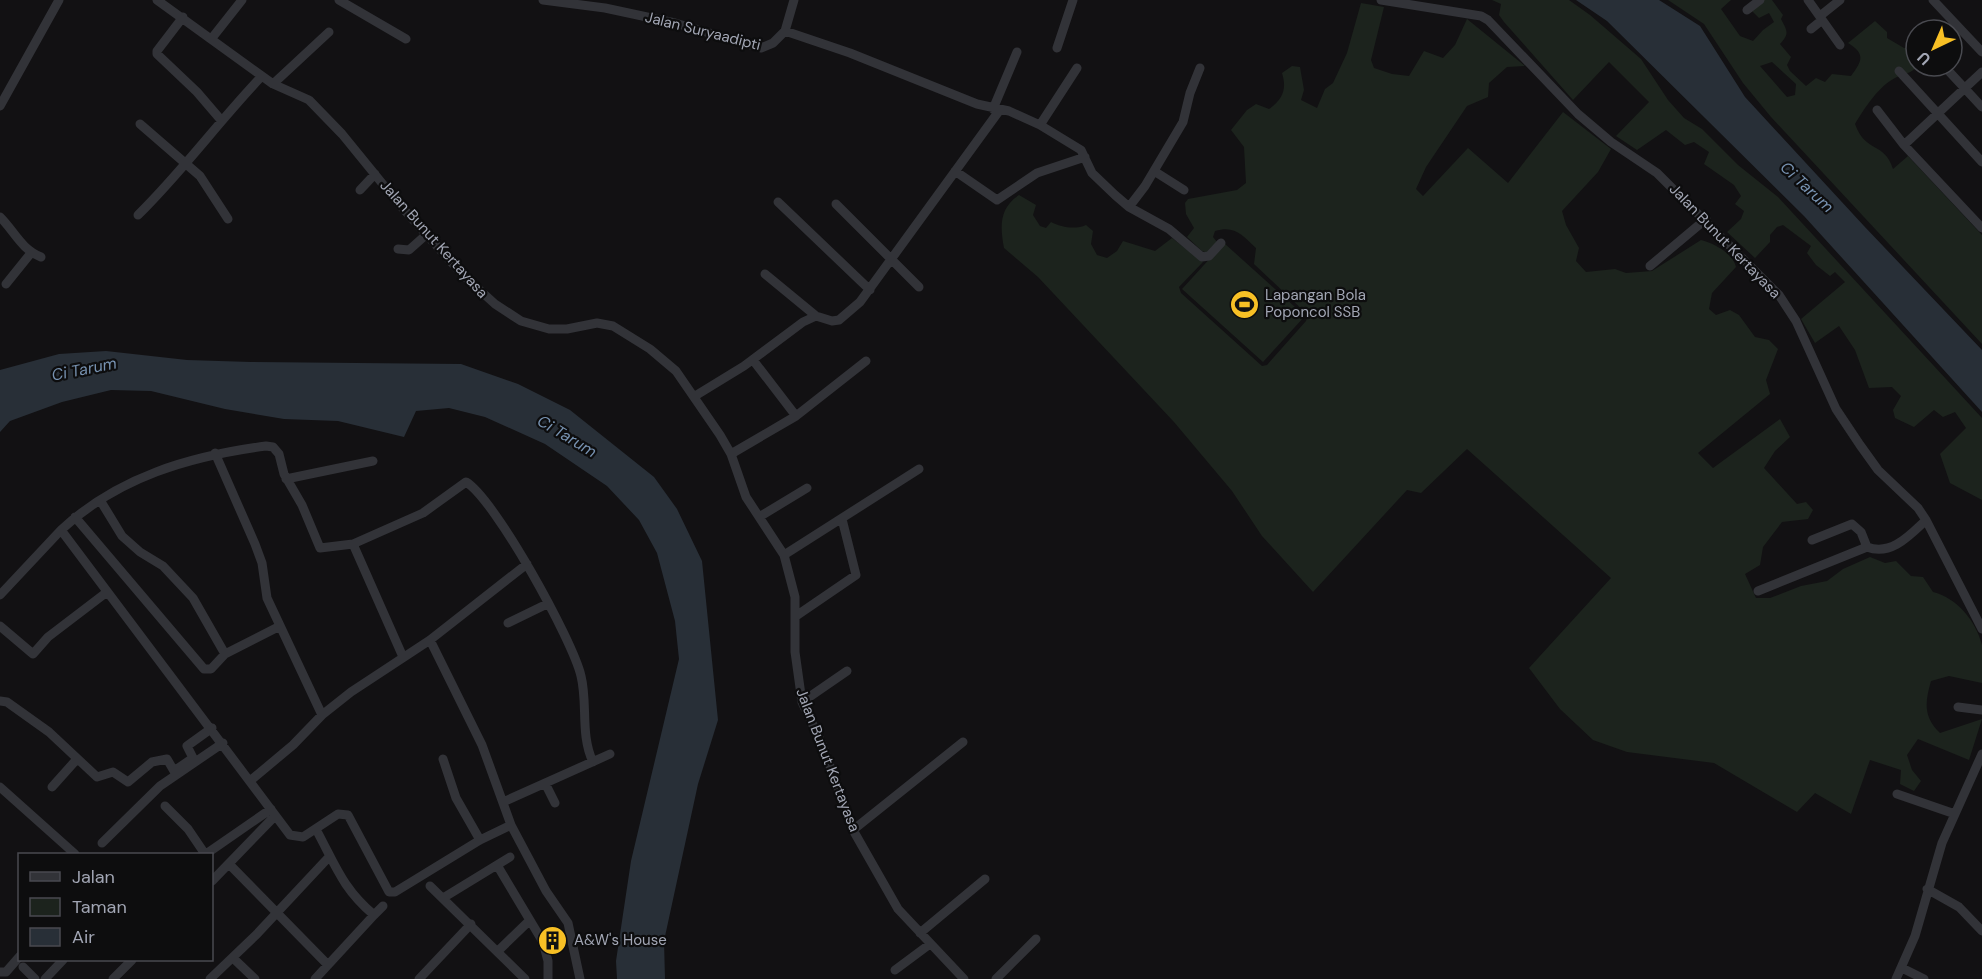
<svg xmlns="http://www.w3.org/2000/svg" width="1982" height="979" viewBox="0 0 1982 979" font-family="'DM Sans',sans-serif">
<rect width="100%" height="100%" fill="#121113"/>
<path fill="#1c231d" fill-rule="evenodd" d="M1492 0H1569L1590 15 1641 59 1668 100 1684 118 1702 129 1738 165 1778 197 1982 418V500L1950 483 1940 454 1966 428 1955 412 1943 417 1934 410 1914 427 1895 418 1893 410 1901 396 1892 387 1869 388 1855 350 1839 326 1815 343 1801 319 1845 282 1835 272 1830 276 1816 265 1807 253 1811 246 1783 225 1777 227 1770 235V242L1755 258 1727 232 1741 219 1744 211 1735 204 1741 196 1734 185 1704 164 1709 152 1694 142 1685 145 1666 130 1637 150 1616 136 1649 102 1609 62 1573 100 1504 22 1499 15 1501 4Z
M1668 0H1731L1721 9 1740 36 1753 41 1763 30 1774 22 1769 13 1759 18 1751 10 1763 0H1772L1783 15 1781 19C1787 31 1790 33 1780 44L1791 57 1787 65 1790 71 1806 86 1816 78 1825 82 1832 74 1851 76C1862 61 1866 54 1848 43L1875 21 1887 32V38L1904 48H1911L1916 44 1918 66C1910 74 1906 73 1897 77 1879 85 1864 109 1855 124 1866 154 1884 141 1893 169L1908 156 1982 235V344L1771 117 1743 83 1704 24ZM1772 62 1796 84 1795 95 1787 97 1760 66Z
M1361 3 1384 7 1371 60 1374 68 1392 74 1409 76 1424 51 1443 58 1455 45 1467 19 1525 66 1507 67 1489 83 1488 97 1467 106 1426 167 1416 189 1423 196 1468 148 1508 183 1563 112 1611 149 1598 172 1562 211 1566 225 1579 248 1576 261 1586 272 1615 269 1626 273 1652 271 1701 240C1713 243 1733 253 1736 267L1712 293 1709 309 1716 315 1730 310 1739 315 1755 337 1769 340 1778 349 1766 380 1770 394 1698 453 1713 468 1780 419 1790 437 1775 451 1764 468 1797 504 1806 502 1813 510 1808 519 1782 522 1763 547 1760 565 1745 574 1756 598H1770L1801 586 1827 581 1843 569 1870 557 1885 563 1896 561 1911 576 1923 577 1933 592C1957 598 1976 621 1982 645 1982 656 1982 671 1982 683L1949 676 1931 681C1925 702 1923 717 1940 733L1982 719 1969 760 1918 739 1907 755 1912 770 1921 781 1914 791 1900 784 1901 770 1870 760 1851 814 1815 793 1797 812 1714 763 1627 752 1593 740 1560 709 1529 668 1611 578 1467 449 1421 493 1407 490 1313 592 1262 536 1232 491 1174 422 1038 277 1004 248C1000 227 999 208 1019 195L1036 205 1033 215 1040 226 1046 228 1051 222C1061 227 1075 230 1086 225L1093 231 1091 244 1097 255 1107 258 1117 251 1123 241 1155 251 1172 238 1203 262 1179 287 1181 293 1262 366 1267 365 1306 321 1308 315 1254 264 1256 248C1242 235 1235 225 1215 231L1213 237 1217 242 1208 253 1202 251 1187 237 1194 228 1186 214 1185 203 1188 199 1237 190 1246 183 1244 147 1231 130 1247 110 1256 104 1269 109C1283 99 1287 89 1282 73L1292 66 1300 67 1304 90 1301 100 1317 108 1325 89 1333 83 1347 53Z
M1224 243 1305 316 1263 362 1182 289Z"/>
<path fill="#282f37" d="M1576 0H1659L1700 26 1745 97 1864 226 1982 350V412L1804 216 1607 21Z
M106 351 187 360 251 362 461 364 518 384 570 410 654 477 677 509 702 561 718 720 698 784 664 941 665 979H617L616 961 631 861 679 659 675 621 657 553 639 520 607 486 545 444 485 417 449 408 416 411 404 437 338 421 284 419 225 409 151 391 111 390 62 402 10 421 0 432V370L59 354Z"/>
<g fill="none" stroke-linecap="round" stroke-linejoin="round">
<path stroke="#323338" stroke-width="9" d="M157 0 273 84 309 100 342 134 399 204 463 275 495 304 521 321 549 329H567L597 323 613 326 650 349 676 371 720 435 731 454 746 497 784 555 795 597V652L802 702 822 744 853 830 898 909 964 979
M339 0 406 39
M543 0 605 8 675 23 761 48 773 43 785 31
M1381 0 1481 16 1488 20 1578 114 1611 142 1657 173 1779 295 1796 321 1836 409 1860 445 1878 470 1918 508 1926 520 1982 629
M1808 0 1840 45
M1933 0 1982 52
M1747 10 1760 0
M1820 16 1840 0
M183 17 157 51V54L197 92 221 120
M1811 29 1822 20
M785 31 850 53 977 104 1009 111 1040 125 1081 150 1092 173 1115 195 1129 207 1169 229 1202 257 1209 256 1221 243
M785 31 794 0
M212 38 242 0
M1057 48 1073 0
M1944 66 1982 107
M1899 71 1982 162
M273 84 329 32
M0 106 59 0
M993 109 1017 52
M1877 110 1904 145 1982 228
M140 124 200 176 228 219
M1040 125 1077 68
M1904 145 1982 72
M955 171 997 200 1037 173 1085 157
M1154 171 1184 190
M360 190 375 174
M778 202 870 290
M836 204 919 287
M1129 207 1145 186 1183 122 1190 93 1200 68
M138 215C182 172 219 121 262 76
M0 217C15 232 21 249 41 257
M398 249 409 250 427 234
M1650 266 1706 219
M765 274 816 316
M6 284 31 253
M753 360 796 416
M695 396 744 366 803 322 816 316 832 321 839 320 860 302 999 111
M215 453 255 544 262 563 267 598 322 715
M731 454 796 416 866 361
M286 479 373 461
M100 500 122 536 140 552 163 566 193 598 225 654
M75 517 204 669H211L225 654 280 626
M759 517 807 488
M61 530C118 477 190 456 266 446L273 447 279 454 284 474 302 505 320 548 353 544 423 513 466 482C495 499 573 641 581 676 588 704 580 735 593 762
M1812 540 1852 524 1861 532 1867 547
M353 544 403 657
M784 555 919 469
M1758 591 1867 547C1891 556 1909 536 1926 520
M0 595 61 530 290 835 303 837 338 814 348 815 389 892H395L480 840 511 825 546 891 568 923 580 979
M796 616 856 575 842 519
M508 623 547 604
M0 626 33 654 48 637 107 592
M430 640 482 745 511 825
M0 701 7 702 49 732 97 777 113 772 128 782 152 762 167 759 174 771 193 758 187 746 212 728
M802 702 847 671
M1958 707 1982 710
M443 759 456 798 480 840
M250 781 293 745 322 715 351 692 430 640 527 564
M545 783 555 803
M0 787 75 854
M52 787 77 759
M1897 794 1955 814
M503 802 610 754
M165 806 188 829 205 854
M853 830 963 742
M102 843 160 786 223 743
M206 854 271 809
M229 864 328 965
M497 865 543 942 548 961V979
M212 881 271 820
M430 886 525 979
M1927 889 1959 907 1982 931
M443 898 510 857
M374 915 383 906
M920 933 985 879
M498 951 529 921
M233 958 255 979
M23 967 35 979
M1902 968 1924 979
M895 970 930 944
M0 972H6L20 956
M45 979 63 960
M113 979 132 960
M210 979 257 934 328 858
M315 979 374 915C344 890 336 867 318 833
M419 979 471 924
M996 979 1036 939
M1896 979 1915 936 1942 843 1982 754"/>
</g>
<defs>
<symbol id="stadium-disc" viewBox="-11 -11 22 22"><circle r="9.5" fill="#f8c025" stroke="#0d0d0e"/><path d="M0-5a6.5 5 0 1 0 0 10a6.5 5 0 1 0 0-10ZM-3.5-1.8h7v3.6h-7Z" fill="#111"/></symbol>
<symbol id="building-disc" viewBox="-11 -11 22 22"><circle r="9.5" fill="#f8c025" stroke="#0d0d0e"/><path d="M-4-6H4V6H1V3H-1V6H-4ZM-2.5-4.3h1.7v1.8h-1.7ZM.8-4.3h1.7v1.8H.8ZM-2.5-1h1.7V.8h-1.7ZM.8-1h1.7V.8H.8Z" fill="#111"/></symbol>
</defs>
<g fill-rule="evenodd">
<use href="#stadium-disc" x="1228" y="288" width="33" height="33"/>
<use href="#building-disc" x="536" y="924" width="33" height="33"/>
</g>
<g text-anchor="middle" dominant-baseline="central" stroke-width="4.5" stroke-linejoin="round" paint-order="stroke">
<g font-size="15" fill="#a2a6b4" stroke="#0d0d0e">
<text transform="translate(703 31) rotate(14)">Jalan Suryaadipti</text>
<text transform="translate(434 239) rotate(48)">Jalan Bunut Kertayasa</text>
<text transform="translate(1725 241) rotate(46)">Jalan Bunut Kertayasa</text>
<text transform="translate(828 760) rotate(69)">Jalan Bunut Kertayasa</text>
</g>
<g font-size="15" fill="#a2a6b4" stroke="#0d0d0e" text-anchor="start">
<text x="1265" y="295">Lapangan Bola<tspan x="1265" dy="17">Poponcol SSB</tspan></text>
<text x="574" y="940">A&amp;W's House</text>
</g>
<g font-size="16" font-style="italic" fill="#7792b1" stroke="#0d0d0e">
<text transform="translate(1807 187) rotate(43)">Ci Tarum</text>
<text transform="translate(84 369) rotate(-11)">Ci Tarum</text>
<text transform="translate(567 436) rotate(31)">Ci Tarum</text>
</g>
</g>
<rect x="18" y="853" width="195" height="108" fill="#0d0d0e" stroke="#494a50" stroke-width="1.5"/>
<rect x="30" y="872" width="30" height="9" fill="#323338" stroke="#494a50" stroke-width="1.5"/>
<text x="72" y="883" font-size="18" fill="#a2a6b4">Jalan</text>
<rect x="30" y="898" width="30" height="18" fill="#1c231d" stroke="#494a50" stroke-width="1.5"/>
<text x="72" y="913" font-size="18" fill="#a2a6b4">Taman</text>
<rect x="30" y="928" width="30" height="18" fill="#282f37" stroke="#494a50" stroke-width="1.5"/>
<text x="72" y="943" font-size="18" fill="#a2a6b4">Air</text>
<g transform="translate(1934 48) rotate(224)"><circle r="28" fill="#0d0d0e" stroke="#494a50" stroke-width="1.5"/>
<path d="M0-4.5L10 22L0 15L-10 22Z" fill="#f8c025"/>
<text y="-9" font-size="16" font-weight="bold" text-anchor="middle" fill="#a2a6b4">U</text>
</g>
</svg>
